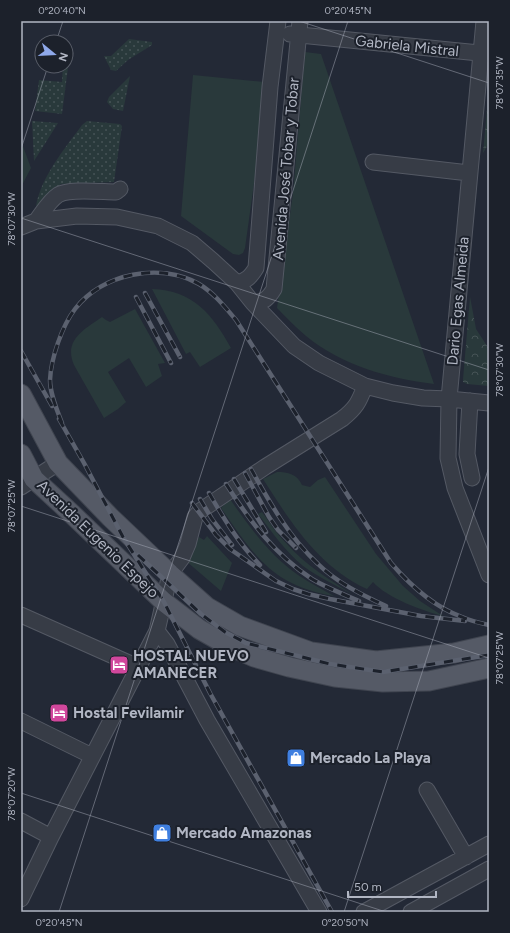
<svg xmlns="http://www.w3.org/2000/svg" width="510" height="933" viewBox="0 0 510 933" font-family="Figtree,sans-serif">
<defs>
<pattern id="forest-crowns" width="20" height="18" patternUnits="userSpaceOnUse"><rect width="20" height="18" fill="#29393b"/><path d="M2 6a3 3 0 1 1 6 0M12 15a3 3 0 1 1 6 0" fill="none" stroke="#465356"/></pattern>
<pattern id="garden-dots" width="8" height="8" patternUnits="userSpaceOnUse"><rect width="8" height="8" fill="#29393b"/><path d="M2 2h.1M6 6h.1" fill="none" stroke="#465356" stroke-width="1.8" stroke-linecap="round"/></pattern>
</defs>
<rect width="100%" height="100%" fill="#232936"/>
<path fill="#29393b" d="M305 52 321 54 434 384C388 378 343 366 306 336 295 327 286 317 277 308L293 193Z
M193 75 265 82 257 162 245 248 243 253 239 255 233 254 181 216Z
M21 141 31 168 21 187Z
M152 289C193 290 213 315 231 348L200 367 190 352 186 354Z
M135 309 165 363 158 364 162 376 146 387 129 358 108 372 126 402 118 409 104 418 74 365C63 340 85 329 102 317L106 320 110 322Z
M277 472C288 472 297 474 302 485L310 487 318 480 325 477 376 554 403 586 420 601 443 616C423 611 387 598 373 582L367 589C319 567 291 523 263 479Z
M230 499C249 527 271 556 298 575 310 583 322 589 334 596 272 586 254 555 221 508Z
M262 512C270 523 277 534 287 544 305 565 329 579 352 594 335 585 318 577 303 566 285 551 272 532 258 514Z
M207 536 232 563 221 591 186 561 199 537 204 540Z"/>
<path fill="url(#forest-crowns)" d="M489 88V143L483 153Z
M470 297 476 329 489 349V386L467 384 463 382V380Z"/>
<path fill="url(#garden-dots)" d="M129 39 152 42V45L128 60 116 71 111 70 104 56H111Z
M66 52H70L62 114 35 111 39 80 62 82 63 66H66Z
M130 76 123 111 113 109 107 102 109 97Z
M32 121 58 123 34 161Z
M87 121 120 124 122 126 114 182 61 184 47 200 36 206C41 177 65 148 82 125Z"/>
<g fill="none" stroke-linecap="round" stroke-linejoin="round">
<defs>
<path id="minor" d="M484 21 449 399 448 458 455 488 489 575
M290 34 489 54
M373 162 469 173
M36 221C43 212 49 201 58 195 68 188 103 192 116 192L120 189
M21 227 36 221 77 216 117 217 158 226 192 243 213 261 237 283 253 303 294 346 319 363 365 386 393 393 423 398 449 399 489 403
M237 283C247 281 251 276 256 268L270 87 278 21
M253 303C264 302 268 299 274 289L300 21
M470 401 467 454 472 478
M21 487 58 463
M21 615 138 667
M157 631 167 644 207 720 319 912
M21 721 92 756
M427 790 466 857
M21 821 51 837
M21 899 51 837 157 631 170 574 182 558 188 544 195 517 200 511 265 467 342 419C356 408 359 402 365 386
M364 912 489 844
M411 912 489 869"/>
<path id="major" d="M21 394 58 463 110 517 170 574 207 607 240 626 311 652 376 661 454 653 489 645
M21 454 34 479 72 514 164 602 199 629 229 646 254 657 289 667 335 677 383 682 429 681 489 668"/>
</defs>
<use href="#minor" stroke="#545964" stroke-width="17"/>
<use href="#major" stroke="#404550" stroke-width="21"/>
<use href="#minor" stroke="#373c46" stroke-width="15"/>
<use href="#major" stroke="#555a66" stroke-width="19"/>
<defs>
<path id="rail" d="M145 293 180 357
M136 297 171 363
M21 351 52 406
M59 419 84 463 123 537 164 602 210 693 332 912
M62 423C57 410 50 394 50 380 51 358 62 326 75 309 103 273 160 262 199 284 214 293 225 307 236 320L391 563C410 585 434 607 462 617 471 621 480 623 489 625
M251 469C270 503 289 537 318 564 336 582 362 595 386 606
M245 473 269 517 278 530 296 548
M234 479 266 532
M226 484C249 520 275 555 312 579 327 588 343 594 359 601
M209 493C224 519 239 544 260 565
M200 499 212 519 232 545
M192 503 216 535 230 549 276 581 293 589 308 594 330 599 421 616 465 621
M138 555 201 614 225 632 246 643 330 664 383 672 489 655"/>
</defs>
<use href="#rail" stroke="#5b616f" stroke-width="4.5"/>
<use href="#rail" stroke="#1c212b" stroke-width="3" stroke-dasharray="9" stroke-linecap="butt"/>
</g>
<path fill="none" stroke="#b1b6c3" stroke-width="1" stroke-opacity="0.45" d="M299 21 489 83M56 42 63 21M21 149 48 66M21 218 489 370M21 506 489 658M21 793 386 912M59 912 348 21M344 912 489 467"/>
<defs>
<symbol id="hotel-square" viewBox="-11 -11 22 22"><rect x="-9" y="-9" width="18" height="18" rx="4" fill="#d1479c" stroke="#1c212b"/><path d="M-6-4.5h1.5V1H6V5H4.5V3h-9V5H-6ZM-4 0a1.8 1.8 0 1 1 3.6 0ZM.5 0V-2.5h3Q6-2.5 6 0Z" fill="#fff"/></symbol>
<symbol id="shop-square" viewBox="-11 -11 22 22"><rect x="-9" y="-9" width="18" height="18" rx="4" fill="#3f7fe0" stroke="#1c212b"/><path d="M-5-2.5h2.3a2.7 3.5 0 0 1 5.4 0H5L5.5 6h-11ZM-1.5-2.5h3a1.5 2.3 0 0 0-3 0Z" fill="#fff"/></symbol>
</defs>
<g fill-rule="evenodd">
<use href="#hotel-square" x="108" y="654" width="22" height="22"/>
<use href="#hotel-square" x="48" y="702" width="22" height="22"/>
<use href="#shop-square" x="285" y="747" width="22" height="22"/>
<use href="#shop-square" x="151" y="822" width="22" height="22"/>
</g>
<g text-anchor="middle" dominant-baseline="central" stroke-width="4" stroke-linejoin="round" paint-order="stroke">
<g font-size="15" fill="#b1b6c3" stroke="#1c212b">
<text transform="translate(407 46) rotate(6)">Gabriela Mistral</text>
<text transform="translate(286 169) rotate(-85)">Avenida José Tobar y Tobar</text>
<text transform="translate(458 301) rotate(-85)">Dario Egas Almeida</text>
<text transform="translate(98 539) rotate(44)">Avenida Eugenio Espejo</text>
</g>
<g font-size="15" font-weight="bold" fill="#b1b6c3" stroke="#1c212b" text-anchor="start">
<text x="133" y="656">HOSTAL NUEVO<tspan x="133" dy="17">AMANECER</tspan></text>
<text x="73" y="713">Hostal Fevilamir</text>
<text x="310" y="758">Mercado La Playa</text>
<text x="176" y="833">Mercado Amazonas</text>
</g>
</g>
<rect width="510" height="933" fill="none" stroke="#1c212b" stroke-width="44"/>
<g transform="translate(54 54) rotate(108)"><circle r="19" fill="#1c212b" stroke="#585d68"/>
<path d="M0-3L7 15L0 10L-7 15Z" fill="#8fa9ea"/>
<text y="-6" font-size="11" font-weight="bold" text-anchor="middle" fill="#b1b6c3">N</text>
</g>
<path d="M348 891v6h88v-6" fill="none" stroke="#b1b6c3" stroke-width="2"/>
<text x="354" y="891" font-size="12" fill="#b1b6c3" stroke="#1c212b" stroke-width="3" paint-order="stroke">50 m</text>
<rect x="22" y="22" width="466" height="889" fill="none" stroke="#b1b6c3" stroke-width="1.5"/>
<g font-size="10" text-anchor="middle" fill="#b1b6c3">
<text x="62" y="14">0°20'40"N</text>
<text x="348" y="14">0°20'45"N</text>
<text transform="translate(499 83) rotate(-90)" y="4">78°07'35"W</text>
<text transform="translate(11 219) rotate(-90)" y="4">78°07'30"W</text>
<text transform="translate(499 370) rotate(-90)" y="4">78°07'30"W</text>
<text transform="translate(11 506) rotate(-90)" y="4">78°07'25"W</text>
<text transform="translate(499 658) rotate(-90)" y="4">78°07'25"W</text>
<text transform="translate(11 794) rotate(-90)" y="4">78°07'20"W</text>
<text x="59" y="926">0°20'45"N</text>
<text x="345" y="926">0°20'50"N</text>
</g>
</svg>
